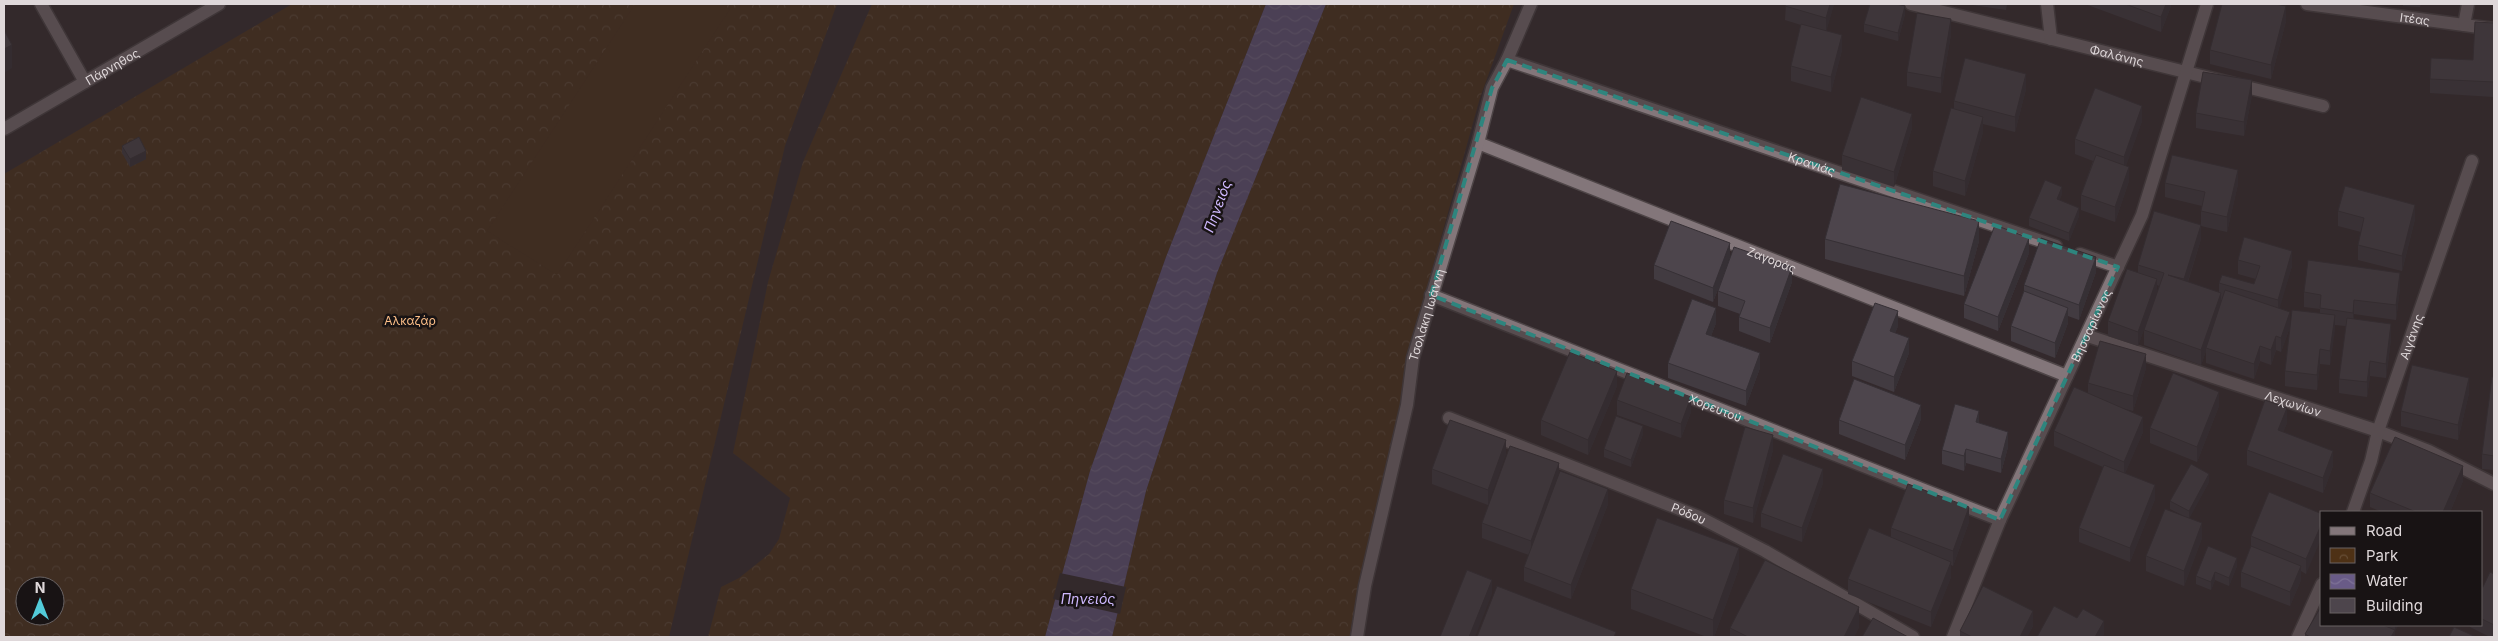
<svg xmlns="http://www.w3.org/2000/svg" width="2498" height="641" viewBox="0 0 2498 641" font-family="Inter,sans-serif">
<defs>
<pattern id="park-crowns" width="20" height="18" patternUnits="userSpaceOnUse" patternTransform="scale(1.25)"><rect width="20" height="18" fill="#4e3115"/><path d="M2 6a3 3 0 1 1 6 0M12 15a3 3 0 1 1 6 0" fill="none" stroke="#674e36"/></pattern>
<pattern id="water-waves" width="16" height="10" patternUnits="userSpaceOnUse" patternTransform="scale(1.25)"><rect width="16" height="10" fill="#695b87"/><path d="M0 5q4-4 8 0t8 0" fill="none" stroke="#7e7297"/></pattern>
</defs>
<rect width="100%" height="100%" fill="#33292c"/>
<path fill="url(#park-crowns)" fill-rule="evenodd" d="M292 4H837L785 146 669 637H4V174ZM25 586H55V616H25Z
M872 4H1266L1166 257 1090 471 1045 637H708L721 587 739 578 769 554 779 539 790 498 733 453 768 282 803 162Z
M1326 4H1514L1480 98 1432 270 1351 637H1112L1146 491 1217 273Z"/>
<path fill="#4e3115" d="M635 4H721L730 9 557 275 487 231Z"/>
<path fill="url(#water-waves)" d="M1266 4H1326L1217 273 1146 491 1112 637H1045L1090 471 1166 257Z"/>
<path fill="#33292c" d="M1060 573 1126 587 1120 614 1053 599Z"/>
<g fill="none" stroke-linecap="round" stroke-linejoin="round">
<defs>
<g id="minor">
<path d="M41 4 85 82"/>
<path id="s1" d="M1911 4 2323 106"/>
<path d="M2047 4 2051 39"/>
<path id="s2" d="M2307 4 2494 29"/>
<path d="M2464 25 2468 4"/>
<path id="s3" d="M1507 60 2056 246"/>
<path id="s4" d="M4 129 219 4"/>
<path id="s5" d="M1478 143 2067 376"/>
<path d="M2080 254 2118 267"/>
<path id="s6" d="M1431 295 2000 520"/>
<path id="s7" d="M2088 336 2378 431 2429 451 2494 484"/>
<path id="s8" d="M1449 418 1697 516 1765 551 1913 637"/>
<path id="s9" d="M2353 512 2371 461 2378 431 2472 161"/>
<path id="s10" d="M1357 637 1365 586 1407 405 1413 358 1478 143 1492 88 1507 60 1531 4"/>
<path id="s11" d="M1953 637 2000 520 2142 215 2207 4"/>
<path d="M2298 637 2322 584"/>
</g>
</defs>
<use href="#minor" stroke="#4e4547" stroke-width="15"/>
<use href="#minor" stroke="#83767a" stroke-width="12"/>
</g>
<path fill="#423b41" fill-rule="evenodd" d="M1786 4H1834L1826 31 1842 50 1831 92 1791 81V66L1801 25 1785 20Z
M1966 4H2007L2006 10Z
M2085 4H2171V6L2161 32Z
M2403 4H2421L2420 7 2403 6Z
M1905 14 1898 41 1864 32V24Z
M2286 21 2271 79 2210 64V50Z
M2494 23V97L2430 93V79L2473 60Z
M1951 34 1941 93 1907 86V72Z
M2026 89 2015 132 1983 124V132L1965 196 1933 186V171L1954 109V101Z
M2252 95 2244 136 2196 128V113Z
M2142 121 2126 165 2129 181 2115 222 2081 210V195L2093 161 2075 154V139Z
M1912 128 1894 187 1842 170V155Z
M122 146 146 159 130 167 122 153Z
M2165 183 2238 184 2227 232 2201 226V239L2188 282 2219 293V283L2254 284 2256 279 2238 274V260L2292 266 2279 308 2290 326 2320 313V309L2304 307V292L2400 288 2396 320 2354 314V319L2391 339 2386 378 2370 376 2367 397 2339 393V379L2346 326 2335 325 2330 365 2320 364 2317 390 2285 386V371L2290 327 2281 352 2276 350 2271 365 2260 361 2254 379 2206 363V351L2201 365 2144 345V330L2150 312 2138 346 2108 336V321L2138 273V265L2201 225V211L2202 206 2165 197ZM2157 285 2159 286 2157 293Z
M2062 194 2059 200 2079 216 2069 241 2029 226V218Z
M2338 211 2415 219 2402 271 2358 260V245L2361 232 2338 226Z
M1825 239 1979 241 1964 296 1825 259Z
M2029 253 1998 331 1964 318V304Z
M1730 257 1792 282 1770 343 1739 331V317L1740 314 1718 306V291L1726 269 1713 302 1654 279V265Z
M2096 272 2079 320 2068 316V323L2055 358 2011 341V326L2024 292V285Z
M1716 323 1711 336 1760 368 1746 406 1668 378V363Z
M1898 326 1895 333 1909 353 1894 392 1852 376V361Z
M2146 368 2133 411 2122 408 2143 432 2125 473 2155 499 2130 562 2079 542V528L2103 467 2054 446V431L2088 393V383Z
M2494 377V470L2482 469V454Z
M1617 386 1588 455 1541 435V420Z
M2469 393 2458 440 2401 426V411Z
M1617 400 1691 412 1681 438 1617 415Z
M2219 406 2197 462 2150 443V428Z
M1921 419 1905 460 1839 434V420Z
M1979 423 2008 447 2001 473 1966 463 1964 471 1942 464V450Z
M2287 423 2283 432 2333 466 2323 493 2247 465V450Z
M1643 434 1631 467 1604 457V449Z
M1506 440 1488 505 1432 484V469Z
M1773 450 1753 523 1724 514V500Z
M1559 476 1608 504 1571 599 1524 581V567L1529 555 1482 538V523Z
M2463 481 2450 512H2382L2370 507V493Z
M2209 482 2189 518 2202 538 2184 586 2146 571V556L2182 515 2170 509V501Z
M1823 483 1802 542 1761 527V513Z
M2322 514 2306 574 2301 571V580L2290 606 2241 587V572L2251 546V536Z
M1969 522 1953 566 1951 565V577L1931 627 1848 594V579L1891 537V528Z
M2237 566 2229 586 2215 580 2211 590 2196 584V576Z
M1739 568 1714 637H1707L1631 609V589Z
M2494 574V637H2490L2470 627V625H2482V589Z
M2322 625H2398L2395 631V637H2305V634Z
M2033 626 2027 637H1960V631Z
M1859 627 1854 637H1730V628Z"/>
<path fill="#363035" d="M1830 4H1834L1826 33V18Z
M2166 4H2171V6L2161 32V17Z
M1905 6V14L1898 41V33Z
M2286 6V21L2271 79V65Z
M1951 19V34L1941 93V78Z
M1842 35V50L1831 92V77Z
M12 45V68L4 73V49Z
M2026 74V89L2015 132V117Z
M2252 80V95L2244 136V122Z
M2142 106V121L2124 172V157Z
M1912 114V128L1894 187V172Z
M1983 117V132L1965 196V181Z
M146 151V159L130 167V159Z
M2129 167V181L2115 222V207Z
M2238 170V184L2227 232V217Z
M2062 187V194L2057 207V199Z
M2415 205V219L2402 271V256Z
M2079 208V216L2069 241V233Z
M1979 221V241L1964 296V276Z
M2201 225V239L2184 293V279Z
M2029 238V253L1998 331V317Z
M1730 243V258L1713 302V288Z
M2292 251V266L2278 314V300Z
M2096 257V272L2079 320V305Z
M1792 267V282L1770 343V328Z
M2400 273V288L2396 320V305Z
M2157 279V294L2138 346V332Z
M2221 293V308L2206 348V351L2201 365V350Z
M2354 300V314L2353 327V313Z
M1716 308V323L1706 349V334Z
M2068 308V323L2055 358V343Z
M1898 311V326L1890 346V331Z
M2290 312V327L2281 352V338Z
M2335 315V330L2330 365V351Z
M2391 324V339L2386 378V364Z
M2276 336V350L2271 365V350Z
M1909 338V353L1894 392V377Z
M2260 346V361L2254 379V364Z
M2320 349V364L2317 390V375Z
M1760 353V368L1746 406V391Z
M2146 354V368L2133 411V396Z
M2370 361V376L2367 397V382Z
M1617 371V386L1588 455V440Z
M2469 378V393L2458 440V425Z
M2219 392V406L2197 462V447Z
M1691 397V412L1681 438V424Z
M1921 405V419L1905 460V445Z
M2287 408V423L2278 445V430Z
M1979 411V426L1976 422Z
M2143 417V432L2124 476V462Z
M1643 426V434L1631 467V460Z
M2008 432V447L2001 473V459Z
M1773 435V450L1753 523V508Z
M1506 440V455L1488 505V490Z
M1966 449V463L1964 471V456Z
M2333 451V466L2323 493V478Z
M1559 463V478L1531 555V541Z
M2463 466V481L2450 512H2443Z
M1823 469V483L1802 542V528Z
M2209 474V482L2189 519V511Z
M2155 485V499L2130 562V548Z
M1608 489V504L1571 599V585Z
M1969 507V522L1953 566V551Z
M2202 523V538L2184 586V571Z
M2322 523V537L2306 574V559Z
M1739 548V568L1714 637H1713V620Z
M2237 558V566L2229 586V578Z
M1951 562V577L1931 627V612Z
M2301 566V580L2290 606V592Z
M2215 572V580L2211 590V582Z
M1492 580V594L1475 637H1469Z
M1859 607V627L1854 637H1844Z
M2033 611V626L2027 637H2020Z
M2104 621V635L2103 637H2095Z
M2395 625H2398L2395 631V637H2391L2395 631Z"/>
<path fill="#4d454c" stroke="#363035" d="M1786 4H1830L1826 18 1785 6Z
M1870 4H1896L1905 6 1898 33 1864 24Z
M2125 4H2166L2161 17Z
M2222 4H2275L2286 6 2271 65 2210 50Z
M1917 13 1951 19 1941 78 1907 72Z
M2475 22 2494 23V82L2430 79 2431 58 2473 60Z
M1801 24 1842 35 1831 77 1791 66Z
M4 30 12 45 4 49Z
M1965 58 2026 74 2015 117 1954 101Z
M2203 72 2252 80 2244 122 2196 113Z
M2095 88 2142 106 2124 157 2075 139Z
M1861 97 1912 114 1894 172 1842 155Z
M1951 108 1983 117 1965 181 1933 171Z
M139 137 146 151 130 159 122 146Z
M2096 155 2129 167 2115 207 2081 195Z
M2172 155 2238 170 2227 217 2201 211 2205 192 2165 183Z
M2045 180 2062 187 2057 199 2079 208 2069 233 2029 218Z
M1840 184 1979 221 1964 276 1825 239Z
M2345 186 2415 205 2402 256 2358 245 2364 218 2338 211Z
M2154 211 2201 225 2184 279 2168 275 2221 293 2201 350 2144 330 2164 273 2138 265Z
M1671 221 1730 243 1713 288 1654 265Z
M1995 225 2029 238 1998 317 1964 304Z
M2244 237 2292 251 2278 300 2219 283 2222 275 2254 284 2260 266 2238 260Z
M2041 238 2096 257 2079 305 2024 285Z
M1734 247 1792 267 1770 328 1739 317 1745 301 1718 291Z
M2308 260 2400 273 2396 305 2354 300 2353 313 2320 308 2321 295 2304 292Z
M2127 269 2157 279 2138 332 2108 321Z
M2225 290 2290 312 2281 338 2276 336 2271 350 2260 346 2254 364 2206 348Z
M2024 291 2068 308 2055 343 2011 326Z
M1692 299 1716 308 1706 334 1760 353 1746 391 1668 363Z
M1875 303 1898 311 1890 331 1909 338 1894 377 1852 361Z
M2292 310 2335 315 2330 351 2320 349 2317 375 2285 371Z
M2347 318 2391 324 2386 364 2370 361 2367 382 2339 379Z
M2100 341 2146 354 2133 396 2088 383Z
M1570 352 1617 371 1588 440 1541 420Z
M2412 365 2469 378 2458 425 2401 411Z
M1627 373 1691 397 1681 424 1617 400Z
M2173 373 2219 392 2197 447 2150 428Z
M2492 377H2494V456L2482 454Z
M1854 379 1921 405 1905 445 1839 420Z
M2074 387 2143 417 2124 462 2054 431Z
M2265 400 2287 408 2278 430 2333 451 2323 478 2247 450Z
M1955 404 1979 411 1976 422 2008 432 2001 459 1966 449 1964 456 1942 450Z
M1616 416 1643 426 1631 460 1604 449Z
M1450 420 1506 440 1488 490 1432 469Z
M1745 427 1773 435 1753 508 1724 500Z
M2395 437 2463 466 2443 512H2416L2370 493Z
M1510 446 1559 463 1531 541 1482 523Z
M1783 454 1823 469 1802 528 1761 513Z
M2191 464 2209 474 2189 511 2170 501Z
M2104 465 2155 485 2130 548 2079 528Z
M1560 471 1608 489 1571 585 1524 567Z
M1908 484 1969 507 1953 551 1891 528Z
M2269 492 2322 514V523L2306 559 2251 536Z
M2165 509 2202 523 2184 571 2146 556Z
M1657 518 1739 548 1713 620 1631 589Z
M1869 528 1951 562 1931 612 1848 579Z
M2208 546 2237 558 2229 578 2215 572 2211 582 2196 576Z
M2251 546 2301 566 2290 592 2241 572Z
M1765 560 1859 607 1844 637H1748L1730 628Z
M1467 570 1492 580 1469 637H1440Z
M2490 572 2494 574V625L2482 619V589Z
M1497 586 1616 632 1614 637H1477Z
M1983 586 2033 611 2020 637H1972L1960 631Z
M2322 605V625H2383L2395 630 2391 637H2310L2305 634Z
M2054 606 2077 618 2083 609 2104 621 2095 637H2037Z
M1873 618 1908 637H1862Z
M2454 627 2476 637H2449Z"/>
<path d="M0 0H2498V641H0ZM1507 60 2118 267 2000 520 1431 295 1492 88Z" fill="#33292c" fill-opacity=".55" fill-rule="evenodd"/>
<path fill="none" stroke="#2e857e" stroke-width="4" stroke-dasharray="10 6" stroke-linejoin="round" d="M1507 60 2118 267 2000 520 1431 295 1492 88Z"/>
<g text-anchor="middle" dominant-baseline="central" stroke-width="5" stroke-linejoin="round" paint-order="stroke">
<g font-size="12" fill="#dfd8da" stroke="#181314">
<text stroke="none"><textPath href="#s2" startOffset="109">Ιτέας</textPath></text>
<text stroke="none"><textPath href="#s1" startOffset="212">Φαλάνης</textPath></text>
<text stroke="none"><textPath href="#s4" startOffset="125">Πάρνηθος</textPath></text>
<text stroke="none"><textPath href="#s3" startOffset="322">Κρανιάς</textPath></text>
<text stroke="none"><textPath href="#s5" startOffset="316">Ζαγοράς</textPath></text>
<text stroke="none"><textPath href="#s10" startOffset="330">Τσολάκη Ιωάννη</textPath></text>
<text stroke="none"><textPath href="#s11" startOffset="341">Βησσαρίωνος</textPath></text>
<text stroke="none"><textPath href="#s9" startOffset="185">Αιγάνης</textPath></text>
<text stroke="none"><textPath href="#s7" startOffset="216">Λεχωνίων</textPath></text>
<text stroke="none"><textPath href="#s6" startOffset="306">Χορευτού</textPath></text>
<text stroke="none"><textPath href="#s8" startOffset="258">Ρόδου</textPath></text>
</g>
<g font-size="12" fill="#fdbf88" stroke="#181314">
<text x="410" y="320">Αλκαζάρ</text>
</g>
<g font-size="14" font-style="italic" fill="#ceb8fe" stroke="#181314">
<text transform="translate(1217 206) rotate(-70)">Πηνειός</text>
<text x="1088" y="598">Πηνειός</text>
</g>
</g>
<rect width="2498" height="641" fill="none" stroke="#dfd8da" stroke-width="10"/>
<rect x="2320" y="511" width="162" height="115" fill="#181314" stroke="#686263"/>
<rect x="2330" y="527" width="25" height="8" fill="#83767a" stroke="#686263"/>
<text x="2366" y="536" font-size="15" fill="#dfd8da">Road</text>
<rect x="2330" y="548" width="25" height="15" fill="url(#park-crowns)" stroke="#686263"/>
<text x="2366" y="561" font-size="15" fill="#dfd8da">Park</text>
<rect x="2330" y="574" width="25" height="15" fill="url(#water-waves)" stroke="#686263"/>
<text x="2366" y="586" font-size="15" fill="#dfd8da">Water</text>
<rect x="2330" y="598" width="25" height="15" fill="#4d454c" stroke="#686263"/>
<text x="2366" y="611" font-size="15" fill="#dfd8da">Building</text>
<g transform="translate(40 601)"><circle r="24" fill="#181314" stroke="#686263"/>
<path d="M0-4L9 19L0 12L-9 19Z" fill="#52cbd9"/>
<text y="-8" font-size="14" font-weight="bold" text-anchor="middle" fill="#dfd8da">N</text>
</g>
</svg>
